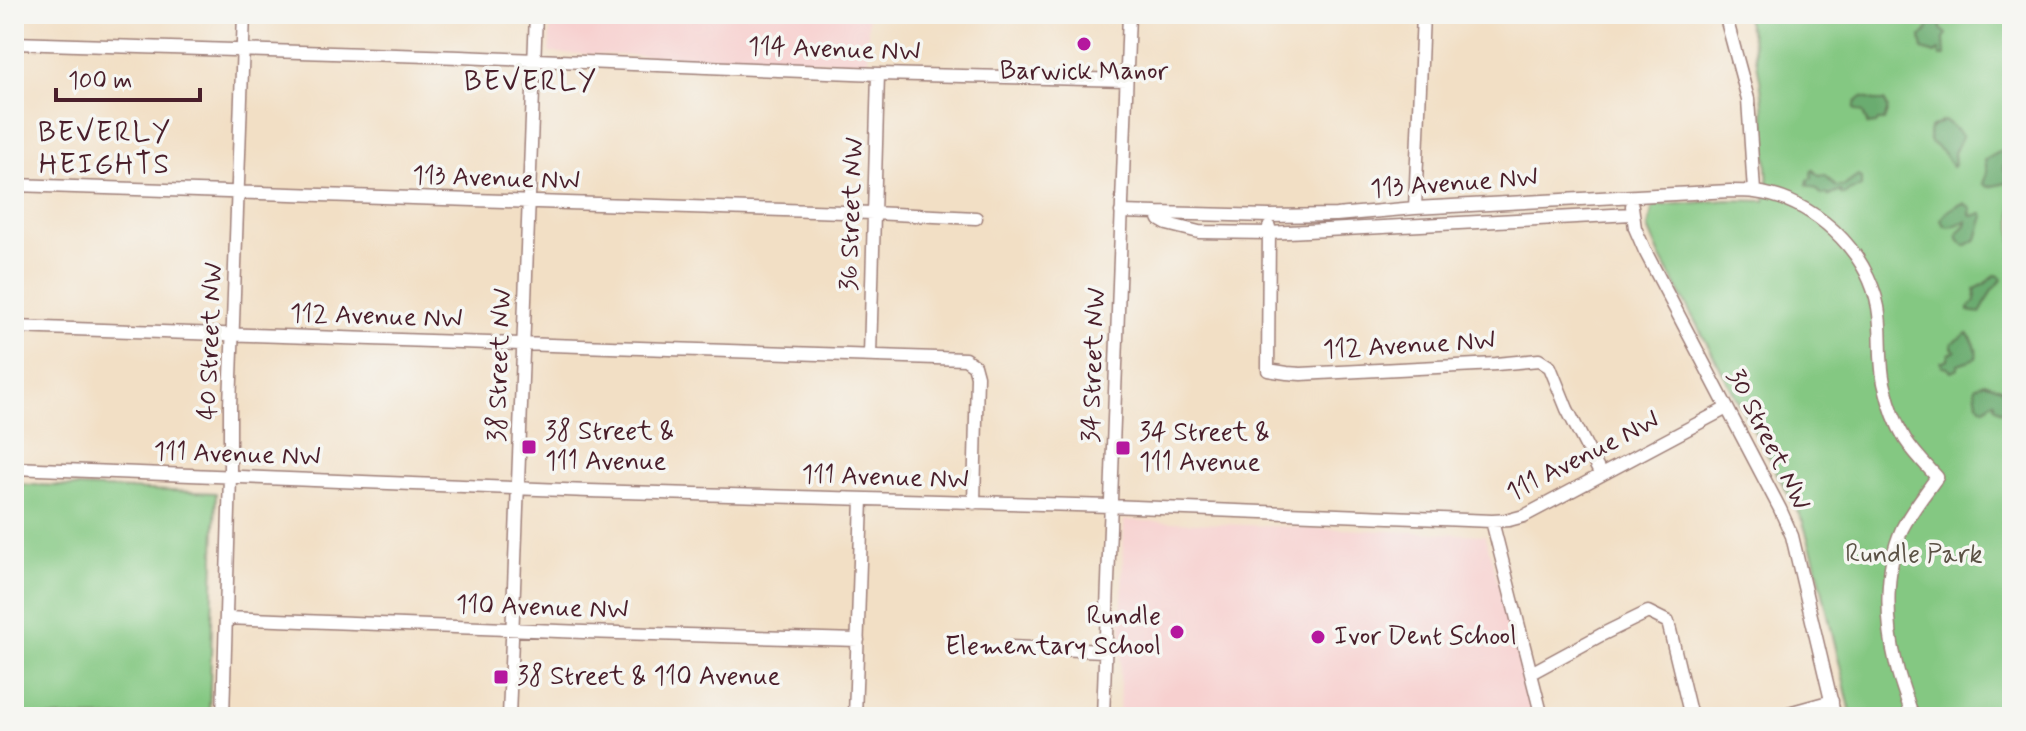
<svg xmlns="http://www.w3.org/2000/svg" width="2026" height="731" viewBox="0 0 2026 731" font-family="Mynerve,sans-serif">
<rect width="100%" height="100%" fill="#f6f6f2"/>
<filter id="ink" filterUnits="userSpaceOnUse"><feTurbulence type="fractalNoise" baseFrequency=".0125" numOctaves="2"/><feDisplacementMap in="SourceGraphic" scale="16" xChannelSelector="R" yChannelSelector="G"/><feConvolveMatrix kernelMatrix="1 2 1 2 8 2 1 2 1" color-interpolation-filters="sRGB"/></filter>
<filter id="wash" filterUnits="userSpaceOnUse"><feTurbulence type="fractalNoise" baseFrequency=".006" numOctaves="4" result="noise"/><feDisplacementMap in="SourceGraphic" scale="32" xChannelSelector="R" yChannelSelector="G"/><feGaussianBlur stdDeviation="1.8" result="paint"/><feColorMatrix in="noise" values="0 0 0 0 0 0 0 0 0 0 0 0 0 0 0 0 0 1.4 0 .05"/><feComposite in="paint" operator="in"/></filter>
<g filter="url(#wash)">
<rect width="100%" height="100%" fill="#f2dfc5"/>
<path fill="#f7d0cf" d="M551 14H868V62L549 53Z
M1124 520 1485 535 1534 717H1119Z"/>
<path fill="#84c882" stroke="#677456" stroke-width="2" d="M1745 14H2012V717H1852L1818 572 1803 522 1660 256 1648 228 1653 206 1728 200 1765 201C1769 184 1767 168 1766 151 1765 104 1759 59 1745 14Z
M14 484 216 493 209 717H14Z"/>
<path fill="#6bac70" stroke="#5a664e" stroke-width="2" d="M1939 17 1941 18V29L1947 34 1944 39 1945 56H1940L1939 50 1935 54 1923 50 1921 37 1927 31 1929 24H1933Z
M1862 97 1874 101H1884C1891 109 1886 113 1884 121H1878L1876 124 1868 125 1863 113 1854 109 1856 102Z
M1943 121C1953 123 1954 130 1962 136L1954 153 1955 165 1952 167C1950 163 1947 157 1945 155 1936 144 1926 146 1930 128Z
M2010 149 2011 156 2005 162 2003 168 2007 174V183L1988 187 1983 184 1987 172 1985 160 2001 151Z
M1813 170 1819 176 1825 175 1836 187 1844 186 1858 176 1861 178V187L1849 191 1845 195 1841 194V191L1829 196 1827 194 1822 195 1817 189 1807 185 1808 180 1812 178 1811 172Z
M1964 203 1971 208 1970 215 1973 216 1982 213 1984 216 1977 239 1965 246C1953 237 1957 233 1966 225L1967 221C1957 223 1945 234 1941 219 1946 210 1954 206 1964 203Z
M1995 275 2000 276 2002 279C1999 286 1994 286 1991 292 1987 299 1985 306 1980 313L1969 311 1968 308 1976 301 1975 289 1985 284Z
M1967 333C1974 341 1978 348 1976 358L1958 364V369L1951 372 1947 367 1942 366 1941 362 1948 359 1949 354 1956 351 1952 348V343Z
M1984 382 2004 389 2012 385V406L2006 407 2002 411 1996 408 1994 401 1985 408C1975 404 1976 396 1975 387Z"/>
</g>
<g filter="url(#ink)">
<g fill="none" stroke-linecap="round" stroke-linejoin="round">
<defs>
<path id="minor" d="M1725 14 1748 99 1754 191
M14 43 460 57 878 74 1126 80
M14 185 873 213 976 218
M1632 206 1635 228 1645 251 1780 509 1792 536 1835 717
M1415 208 1423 14
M1121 212 1157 213
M1632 214 1269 233 1199 232 1167 224 1160 220 1157 213 1269 216 1336 215 1415 208 1730 191C1738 191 1747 191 1755 192 1813 199 1867 250 1878 307 1883 334 1878 362 1885 387 1889 404 1896 424 1905 439 1914 453 1926 465 1937 477 1925 494 1911 511 1902 529 1884 569 1886 622 1896 664 1900 682 1907 699 1913 717
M1269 227 1268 370 1287 373 1301 374 1496 364 1539 360 1550 367 1567 409 1601 475
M14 327 965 359 974 365 977 376 974 503
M870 355 878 74
M14 468 589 491 1110 506 1492 521 1509 520 1524 516 1727 408
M1492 521 1542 717
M226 618 584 632 858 640
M1009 647 1105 651
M1531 673 1601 635 1648 612 1668 622 1691 717
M223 717 230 476V406L244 14
M509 717 536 14
M855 717 862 499
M1103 717 1129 14
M1774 717 1832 701"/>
</defs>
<use href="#minor" stroke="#9e7f78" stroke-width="15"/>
<use href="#minor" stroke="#fff" stroke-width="12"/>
</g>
</g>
<g fill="#b5179e" stroke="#f6f6f2" stroke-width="3">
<circle cx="1084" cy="44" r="8"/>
<rect x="521" y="439" width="16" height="16" rx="4"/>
<rect x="1115" y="440" width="16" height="16" rx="4"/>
<circle cx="1177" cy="632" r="8"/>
<circle cx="1318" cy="637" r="8"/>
<rect x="493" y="669" width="16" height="16" rx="4"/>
</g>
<g text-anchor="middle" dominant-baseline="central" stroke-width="7" stroke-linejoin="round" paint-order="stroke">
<g font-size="26" fill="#4a1f2b" stroke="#f6f6f2">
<text transform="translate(834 50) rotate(2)">114 Avenue NW</text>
<text transform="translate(496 179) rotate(2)">113 Avenue NW</text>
<text transform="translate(1454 184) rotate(-4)">113 Avenue NW</text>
<text transform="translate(852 214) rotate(-88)">36 Street NW</text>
<text transform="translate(376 317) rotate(2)">112 Avenue NW</text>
<text transform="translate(211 341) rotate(-88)">40 Street NW</text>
<text transform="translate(1409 346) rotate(-3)">112 Avenue NW</text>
<text transform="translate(500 365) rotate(-88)">38 Street NW</text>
<text transform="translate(1094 365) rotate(-88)">34 Street NW</text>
<text transform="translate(1768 440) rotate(63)">30 Street NW</text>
<text transform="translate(237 455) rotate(2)">111 Avenue NW</text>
<text transform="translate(1583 457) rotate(-27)">111 Avenue NW</text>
<text transform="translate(885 478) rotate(2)">111 Avenue NW</text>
<text transform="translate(542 608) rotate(2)">110 Avenue NW</text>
</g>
<g font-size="26" fill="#4a1f2b" stroke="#f6f6f2" text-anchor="start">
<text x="1084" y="72" text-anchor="middle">Barwick Manor</text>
<text x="545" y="432">38 Street &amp;<tspan x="545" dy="30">111 Avenue</tspan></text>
<text x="1139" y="433">34 Street &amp;<tspan x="1139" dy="30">111 Avenue</tspan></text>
<text x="1161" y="617" text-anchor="end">Rundle<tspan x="1161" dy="30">Elementary School</tspan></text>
<text x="1334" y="637">Ivor Dent School</text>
<text x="517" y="677">38 Street &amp; 110 Avenue</text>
</g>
<g font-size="26" fill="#5b5245" stroke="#f6f6f2">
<text x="1914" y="555">Rundle Park</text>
</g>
<g font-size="28" letter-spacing="2" fill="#4a1f2b" stroke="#f6f6f2">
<text x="531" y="82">BEVERLY</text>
<text x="105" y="133">BEVERLY<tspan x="105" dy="32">HEIGHTS</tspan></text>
</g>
</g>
<rect width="2026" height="731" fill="none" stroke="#f6f6f2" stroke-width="48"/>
<path d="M56 88v12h144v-12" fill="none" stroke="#4a1f2b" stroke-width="4"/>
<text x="68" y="88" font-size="24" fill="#4a1f2b" stroke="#f6f6f2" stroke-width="6" paint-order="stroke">100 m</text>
</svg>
